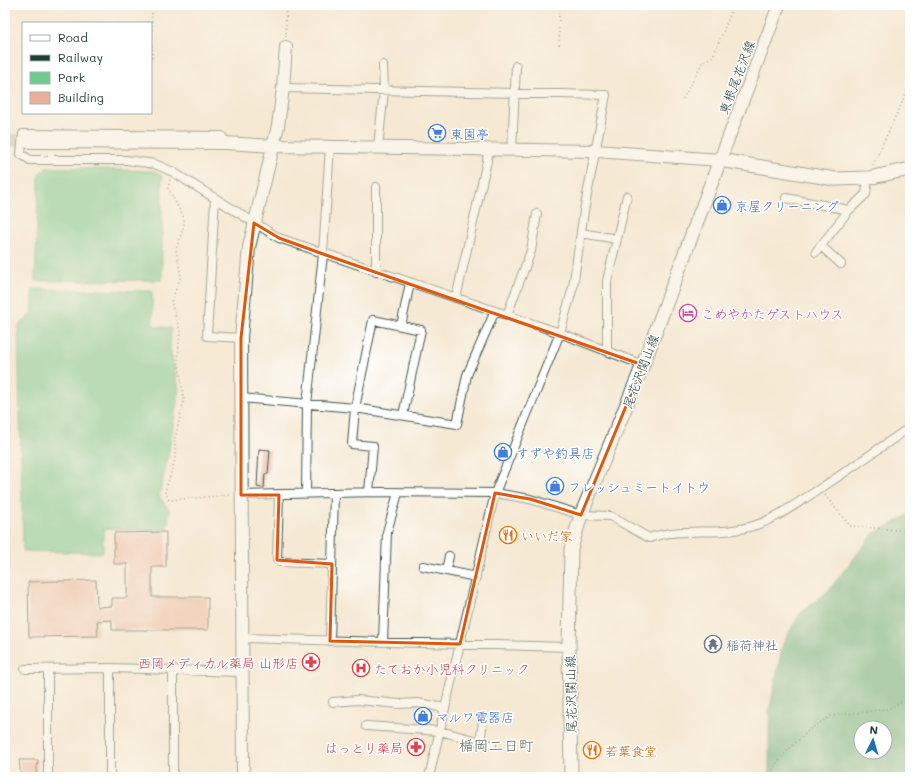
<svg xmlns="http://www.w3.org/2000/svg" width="915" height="782" viewBox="0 0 915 782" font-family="Mali,'Klee One',sans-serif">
<rect width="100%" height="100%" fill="#fff"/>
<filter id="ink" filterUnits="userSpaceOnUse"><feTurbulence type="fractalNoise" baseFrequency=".025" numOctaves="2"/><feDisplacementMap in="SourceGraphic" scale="8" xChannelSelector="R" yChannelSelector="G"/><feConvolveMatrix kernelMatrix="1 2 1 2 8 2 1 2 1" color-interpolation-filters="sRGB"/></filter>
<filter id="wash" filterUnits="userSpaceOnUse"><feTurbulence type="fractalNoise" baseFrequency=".012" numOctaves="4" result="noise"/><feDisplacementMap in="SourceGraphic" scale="16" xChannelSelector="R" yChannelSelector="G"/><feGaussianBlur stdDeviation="0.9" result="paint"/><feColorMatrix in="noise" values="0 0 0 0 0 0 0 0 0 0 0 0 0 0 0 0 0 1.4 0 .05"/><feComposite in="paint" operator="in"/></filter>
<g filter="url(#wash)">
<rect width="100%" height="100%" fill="#f5e9d4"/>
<path fill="#72ca91" stroke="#488462" d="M48 167 155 171 162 176V280L35 281 39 174Z
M32 289 152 291 153 326 171 328 170 349 179 390 168 457 159 496 170 511 166 530 104 529 103 553 23 551 18 326 33 313Z"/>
<path fill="#5dae7b" stroke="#3e7658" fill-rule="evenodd" d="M910 514V777H769V712L783 643 801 612 827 592 873 534ZM861 728H885V752H861Z"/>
<g id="blocks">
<path fill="#eaaf98" d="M259 449 270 450 268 474H265L264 488 257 487Z
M166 532V567H152V597H208V630H112V620L97 621 98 636 29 637 28 582 96 580 97 607 112 606V598H127V564H114V533Z
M19 760H38L36 777H21Z"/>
</g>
</g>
<g filter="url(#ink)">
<use href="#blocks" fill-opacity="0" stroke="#3f574c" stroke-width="1"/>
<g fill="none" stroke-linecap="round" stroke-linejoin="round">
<path stroke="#cac7b4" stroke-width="12" stroke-dasharray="12 6" stroke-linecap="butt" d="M5 141 30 142"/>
<defs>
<path id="street" d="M283 88 606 95 584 211 573 287 560 333 495 493 429 777
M226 143 222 136 23 134 21 154 30 160H126L155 164 173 172 279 238 560 333 643 365
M378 147 384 91 383 65
M512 150 516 66
M786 198 849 210
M215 199 207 336 241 338
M581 233 617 239
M821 246 841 264
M816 252 849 210 866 194 868 178
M376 272V187
M456 298 487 161 488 150
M507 315 531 251 537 214
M401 326 410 283
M607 351V281L627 196
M240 398 355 408 457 424 467 375 495 311
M369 492 373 446 352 444 355 408 373 320 421 330 403 415
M306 494 307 404 323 254 330 146
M241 495 379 492 495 493 530 499 581 515 610 516 649 538C684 526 721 537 756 525 775 519 791 507 807 497 842 475 876 451 910 427
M279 495 277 560 280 562 332 564
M423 566 476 577
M446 571 449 556
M241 638 569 647
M330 641 334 493
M383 642 387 532 398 493
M25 669 110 668
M48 669V777
M173 669V777
M333 702 358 700 399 704 418 703 445 708
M366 726 440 731 492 745
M480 742 483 722
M110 777V668L241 672"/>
<path id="secondary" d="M30 142 226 143 274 146 596 151 720 160 779 5
M243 777 241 338 249 247 278 126 283 88 286 47"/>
<path id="primary" d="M571 777 569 647 571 549 581 515 643 365 720 160 835 179 868 178 910 169"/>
</defs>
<use href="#street" stroke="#3f574c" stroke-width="10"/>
<use href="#secondary" stroke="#3f574c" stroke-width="14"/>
<use href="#primary" stroke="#3f574c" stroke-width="15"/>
<path stroke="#3f574c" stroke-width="1.5" stroke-dasharray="1 3" stroke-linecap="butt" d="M152 5V60
M286 37V5
M559 45V5
M683 99 702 63 713 56 730 15 731 5
M873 165 910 85
M170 180 168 188 184 218V225L176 250 181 276 171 302 180 331 178 360 184 400 175 438V460L165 492 169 500 231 495
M825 495 850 526 910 531
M768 777 781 757 810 729 831 716 887 709 910 698"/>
<use href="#street" stroke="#fff" stroke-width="8"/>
<use href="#secondary" stroke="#fff" stroke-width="12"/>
<use href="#primary" stroke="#fff" stroke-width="13"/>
<path stroke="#1f3d34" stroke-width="2.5" stroke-dasharray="6 3" stroke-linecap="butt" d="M5 502 6 777"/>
</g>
</g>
<path d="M0 0H915V782H0ZM254 223 279 238 323 254 643 365 581 515 530 499 495 493 460 644 330 641 332 564 277 560 279 495H241V338Z" fill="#f5e9d4" fill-opacity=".55" fill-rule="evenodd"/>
<path fill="none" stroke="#de580e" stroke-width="3" stroke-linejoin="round" d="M254 223 279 238 323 254 643 365 581 515 530 499 495 493 460 644 330 641 332 564 277 560 279 495H241V338Z"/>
<defs>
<symbol id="supermarket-ring" viewBox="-11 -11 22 22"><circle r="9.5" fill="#fff" stroke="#3f7fe0" stroke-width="1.5"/><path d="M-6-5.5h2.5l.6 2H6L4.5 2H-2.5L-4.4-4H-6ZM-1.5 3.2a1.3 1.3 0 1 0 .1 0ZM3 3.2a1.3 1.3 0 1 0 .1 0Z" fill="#3f7fe0"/></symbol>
<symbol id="shop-ring" viewBox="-11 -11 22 22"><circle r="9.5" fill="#fff" stroke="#3f7fe0" stroke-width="1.5"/><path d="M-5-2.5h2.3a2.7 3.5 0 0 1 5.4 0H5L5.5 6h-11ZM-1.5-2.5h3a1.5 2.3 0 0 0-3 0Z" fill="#3f7fe0"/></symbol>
<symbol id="hotel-ring" viewBox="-11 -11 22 22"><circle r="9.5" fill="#fff" stroke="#d1479c" stroke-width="1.5"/><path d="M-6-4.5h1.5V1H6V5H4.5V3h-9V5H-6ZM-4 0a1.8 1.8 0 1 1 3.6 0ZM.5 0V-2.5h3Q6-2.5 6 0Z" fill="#d1479c"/></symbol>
<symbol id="restaurant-ring" viewBox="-11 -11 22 22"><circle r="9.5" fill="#fff" stroke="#e8710a" stroke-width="1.5"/><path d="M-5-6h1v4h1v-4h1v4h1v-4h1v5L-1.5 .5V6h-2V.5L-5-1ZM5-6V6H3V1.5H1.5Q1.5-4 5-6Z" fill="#e8710a"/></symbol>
<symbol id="temple-ring" viewBox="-11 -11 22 22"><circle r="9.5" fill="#fff" stroke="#6b7280" stroke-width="1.5"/><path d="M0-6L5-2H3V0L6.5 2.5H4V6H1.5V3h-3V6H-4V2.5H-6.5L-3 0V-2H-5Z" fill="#6b7280"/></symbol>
<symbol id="pharmacy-ring" viewBox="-11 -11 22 22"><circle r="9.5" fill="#fff" stroke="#e0444e" stroke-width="1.5"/><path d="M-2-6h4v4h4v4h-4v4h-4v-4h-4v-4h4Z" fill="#e0444e"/></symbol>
<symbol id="hospital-ring" viewBox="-11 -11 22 22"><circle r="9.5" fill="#fff" stroke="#e0444e" stroke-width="1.5"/><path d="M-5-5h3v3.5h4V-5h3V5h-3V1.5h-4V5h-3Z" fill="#e0444e"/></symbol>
</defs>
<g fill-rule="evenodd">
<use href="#supermarket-ring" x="427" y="123" width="20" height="20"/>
<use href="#shop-ring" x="712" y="195" width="20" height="20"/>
<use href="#hotel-ring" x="678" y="303" width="20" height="20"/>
<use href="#shop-ring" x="493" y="442" width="20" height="20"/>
<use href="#shop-ring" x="545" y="476" width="20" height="20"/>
<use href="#restaurant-ring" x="498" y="525" width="20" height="20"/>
<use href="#temple-ring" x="703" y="634" width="20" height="20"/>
<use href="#pharmacy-ring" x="301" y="652" width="20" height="20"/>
<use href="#hospital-ring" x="351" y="658" width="20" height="20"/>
<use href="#shop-ring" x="413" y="706" width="20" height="20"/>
<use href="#pharmacy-ring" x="406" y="737" width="20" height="20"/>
<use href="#restaurant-ring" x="582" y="740" width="20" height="20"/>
</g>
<g text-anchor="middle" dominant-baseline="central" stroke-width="3" stroke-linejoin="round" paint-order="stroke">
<g font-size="13" fill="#1f3d34" stroke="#fff">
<text transform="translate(736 77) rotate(-69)">東根尾花沢線</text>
<text transform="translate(640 371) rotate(-69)">尾花沢関山線</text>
<text transform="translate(570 694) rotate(-91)">尾花沢関山線</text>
</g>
<g font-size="13" fill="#366cbe" stroke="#fff" text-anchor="start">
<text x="450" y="133">東園亭</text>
<text x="735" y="205">京屋クリーニング</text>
<text x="516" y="452">すずや釣具店</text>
<text x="568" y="486">フレッシュミートイトウ</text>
<text x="436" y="716">マルワ電器店</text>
</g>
<g font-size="13" fill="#b23c85" stroke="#fff" text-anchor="start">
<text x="701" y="313">こめやかたゲストハウス</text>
</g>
<g font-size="13" fill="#c56008" stroke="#fff" text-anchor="start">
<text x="521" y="535">いいだ家</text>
<text x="605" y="750">若葉食堂</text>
</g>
<g font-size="13" fill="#5b616d" stroke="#fff" text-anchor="start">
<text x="726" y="644">稲荷神社</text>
</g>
<g font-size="13" fill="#be3a42" stroke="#fff" text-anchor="end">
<text x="298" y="662">西岡メディカル薬局 山形店</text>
<text x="374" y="668" text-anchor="start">たておか小児科クリニック</text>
<text x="403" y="747">はっとり薬局</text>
</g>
<g font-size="15" fill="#666557" stroke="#fff">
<text x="496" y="745">楯岡二日町</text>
</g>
</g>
<rect width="915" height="782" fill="none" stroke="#fff" stroke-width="20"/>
<rect x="22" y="22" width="130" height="92" fill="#ffffff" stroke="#a5b1ae"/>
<rect x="30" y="35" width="20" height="6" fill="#ffffff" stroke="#a5b1ae"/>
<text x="58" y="42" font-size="12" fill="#1f3d34">Road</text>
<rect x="30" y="55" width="20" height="6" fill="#1f3d34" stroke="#a5b1ae"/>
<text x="58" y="62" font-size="12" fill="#1f3d34">Railway</text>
<rect x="30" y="72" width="20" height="12" fill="#72ca91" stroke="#a5b1ae"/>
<text x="58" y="82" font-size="12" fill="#1f3d34">Park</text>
<rect x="30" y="92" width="20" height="12" fill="#eaaf98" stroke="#a5b1ae"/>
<text x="58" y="102" font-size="12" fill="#1f3d34">Building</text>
<g transform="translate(873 740) rotate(5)"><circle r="19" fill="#ffffff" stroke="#a5b1ae"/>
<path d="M0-3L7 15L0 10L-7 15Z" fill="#1f6fb2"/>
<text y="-6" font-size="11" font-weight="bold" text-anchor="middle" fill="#1f3d34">N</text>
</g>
</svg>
